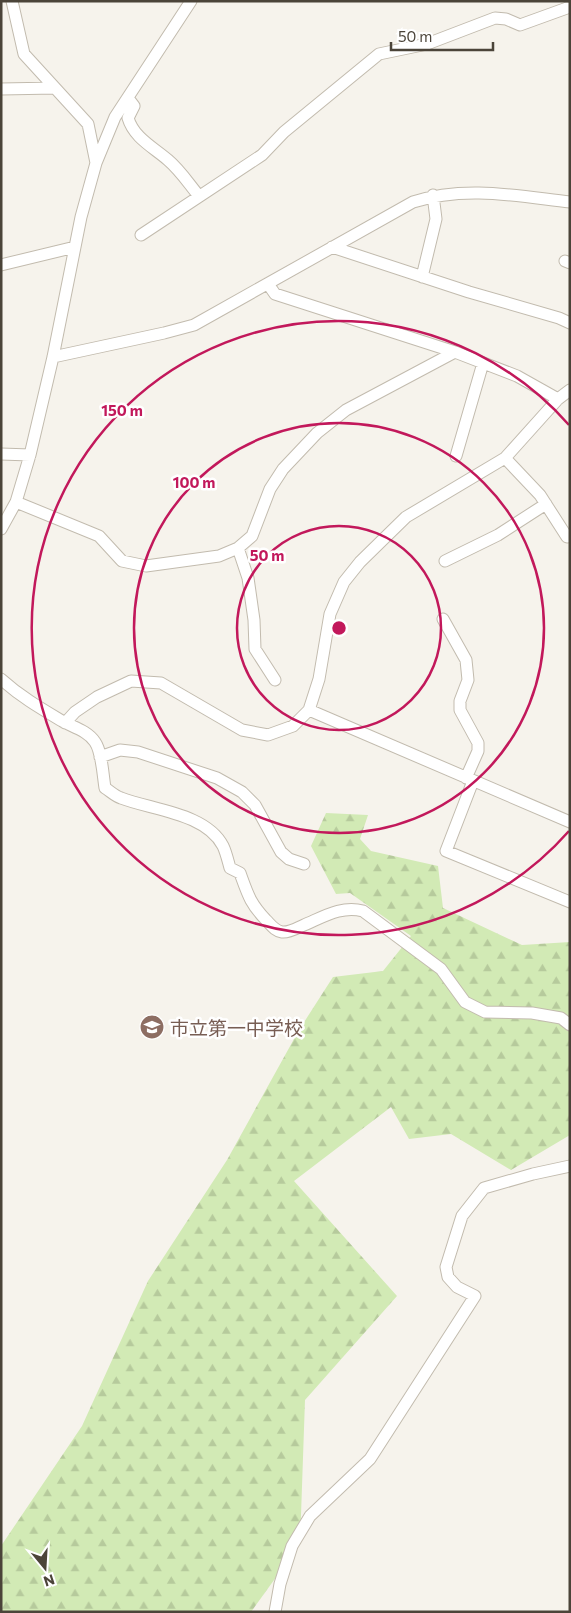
<svg xmlns="http://www.w3.org/2000/svg" width="571" height="1613" viewBox="0 0 571 1613" font-family="Commissioner,'Noto Sans JP',sans-serif">
<defs>
<pattern id="forest-firs" width="22" height="20" patternUnits="userSpaceOnUse" patternTransform="scale(1.25)"><rect width="22" height="20" fill="#d2eab5"/><path d="M5 1l3.5 6h-7zM16 11l3.5 6h-7z" fill="#b6ca9c"/></pattern>
</defs>
<rect width="100%" height="100%" fill="#f6f3ec"/>
<path fill="url(#forest-firs)" d="M326 813 368 815 360 839 371 851 438 866 443 908 522 945 570 942V1135L511 1170 451 1134 409 1139 391 1107 294 1181 397 1296 305 1400 300 1544 251 1612H1V1546L82 1426 148 1281 227 1160 299 1030 333 977 383 971 411 936 350 893 336 894 311 846Z"/>
<g fill="none" stroke-linecap="round" stroke-linejoin="round">
<defs>
<path id="minor" d="M12 1 24 54 88 124 96 163
M1 89 55 88
M128 98 134 106 128 118C134 138 153 147 168 160 180 170 189 184 199 196
M141 235 262 155 284 132 379 54 427 44 495 18 506 19 520 25 567 8
M332 247 469 292 559 318 570 323
M565 261 570 263
M1 265 75 247
M422 277 436 219 433 195
M268 284 275 294 455 352 517 376 558 399
M53 357 164 333 194 325 413 202C465 185 517 196 570 202
M1 454 30 455
M456 456 483 363
M505 458 540 495 567 537
M16 502 99 536 122 561 146 566 219 556 238 548 252 536 270 489 283 469 317 433 346 410 455 352
M1 529 16 502 30 455 53 357 81 217 96 163 115 117 191 1
M238 548 248 578 254 620 255 649 275 680
M445 561 498 535 546 504
M443 619 466 660 468 680 460 701V710L478 743V751L466 778
M1 679C21 697 40 708 62 721 73 727 88 731 95 742 102 752 103 776 105 788 110 791 115 796 121 798 152 810 206 813 223 846 226 852 228 861 230 868L240 873C248 895 250 903 266 920 271 925 275 931 282 932 289 933 297 928 304 925 323 917 342 905 363 911L441 969 465 1002 485 1012 532 1013 561 1018 570 1025
M309 710 570 822
M65 723 75 712 97 697 131 681 161 683 242 730 268 735 293 726 309 710 319 679 330 614 344 582 360 562 406 517 505 458 558 399 570 390
M100 757 120 750 138 752 217 778 242 792 255 805 281 852 289 859 304 864
M473 781 446 851 570 902
M275 1612 280 1584 292 1546 310 1516 370 1459 475 1296 457 1287 448 1277 446 1267 462 1216 484 1188 533 1174 570 1166"/>
</defs>
<use href="#minor" stroke="#c2bbae" stroke-width="13"/>
<use href="#minor" stroke="#fff" stroke-width="11"/>
</g>
<g fill="none" stroke="#c2185b" stroke-width="2.5">
<circle cx="339" cy="628" r="102"/>
<circle cx="339" cy="628" r="205"/>
<path d="M569 831A307 307 0 1 1 569 425"/>
</g>
<defs>
<symbol id="school-disc" viewBox="-11 -11 22 22"><circle r="9.5" fill="#8d6e63" stroke="#fff"/><path d="M0-5L7-2L0 1L-7-2ZM-4 1L0 2.5L4 1V4Q0 6-4 4Z" fill="#fff"/></symbol>
</defs>
<g fill-rule="evenodd">
<use href="#school-disc" x="138" y="1013" width="28" height="28"/>
</g>
<g text-anchor="middle" dominant-baseline="central" stroke-width="5" stroke-linejoin="round" paint-order="stroke">
<g font-size="19" fill="#785e54" stroke="#fff" text-anchor="start">
<text x="170" y="1027">市立第一中学校</text>
</g>
</g>
<circle cx="339" cy="628" r="8" fill="#c2185b" stroke="#fff" stroke-width="2.5"/>
<g font-size="15" text-anchor="middle" font-weight="bold" fill="#c2185b" stroke="#fff" stroke-width="5" stroke-linejoin="round" paint-order="stroke">
<text x="122" y="416">150 m</text>
<text x="194" y="488">100 m</text>
<text x="267" y="561">50 m</text>
</g>
<rect width="571" height="1613" fill="none" stroke="#4b4439" stroke-width="5"/>
<g transform="translate(45 1568) rotate(162)" stroke="#ffffff" stroke-width="4" paint-order="stroke">
<path d="M0-4L9 19L0 12L-9 19Z" fill="#4b4439"/>
<text y="-8" font-size="14" font-weight="bold" text-anchor="middle" fill="#4b4439">N</text>
</g>
<path d="M391 42v8h102v-8" fill="none" stroke="#4b4439" stroke-width="2.5"/>
<text x="398" y="42" font-size="15" fill="#4b4439" stroke="#ffffff" stroke-width="4" paint-order="stroke">50 m</text>
</svg>
